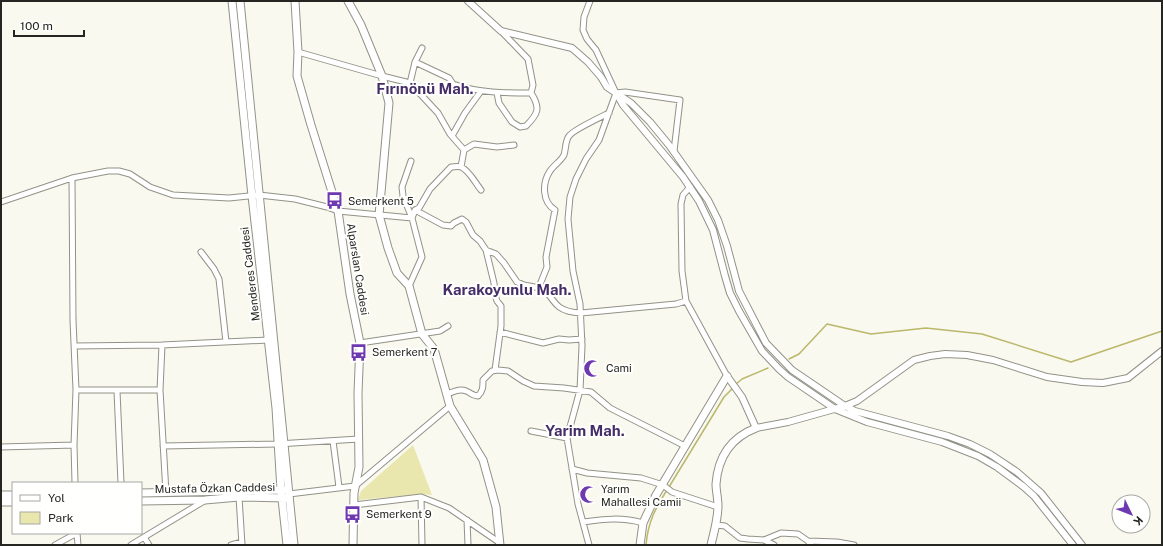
<svg xmlns="http://www.w3.org/2000/svg" width="1163" height="546" viewBox="0 0 1163 546" font-family="'Public Sans',sans-serif">
<rect width="100%" height="100%" fill="#f9f9ef"/>
<path fill="#e9e7ae" d="M413 445 432 495 422 494 358 500 361 491Z"/>
<g fill="none" stroke-linecap="round" stroke-linejoin="round">
<path stroke="#bbb76b" stroke-width="1.5" d="M789 359 799 354 827 324 871 334 926 328 982 334 1071 362 1162 331
M735 385 742 379 768 368
M669 487 724 397 733 388
M646 545C648 522 655 509 667 490"/>
<defs>
<path id="minor" d="M298 52 382 76 410 83 438 113 450 134 464 150 461 167
M415 62 449 78 453 84C479 93 505 93 531 93L533 85 528 59 501 31
M410 83 415 62 422 48
M497 93 499 103 512 122 520 127 526 126C538 114 541 108 531 93
M616 93 625 92 680 100 674 151
M452 136 465 113 481 91
M464 150 474 144 497 147 514 145
M72 178 73 320 76 390 74 445 75 483
M1 202 72 178 108 171H119L130 174 150 187 173 195 229 198 259 195 295 199 327 207 338 211 412 218 415 210 419 208 430 189 451 167C454 167 458 166 461 167 469 170 476 184 481 190
M415 210 443 225 451 226 454 223 462 219 466 222 473 235 480 241 486 250 494 283 495 295 497 301 501 306V326L495 370
M486 250 496 254 504 263 517 282 524 285 545 289C556 306 560 312 581 313L676 304 686 301 727 376
M201 252 214 269 219 279 226 342
M409 286 422 257 412 218 403 196 402 187 411 161
M539 287 547 267 546 257 555 210C542 202 542 183 550 171 554 165 561 161 564 155 566 149 565 141 569 136 573 130 601 117 609 113
M686 301 682 271 681 204 683 195 690 187
M500 332 543 343 559 339 569 340 582 339
M360 343 440 331 448 326
M162 345 160 390 166 493
M74 346 162 345 268 340
M76 390H160
M117 391 121 483
M447 394C453 392 460 388 466 391 472 393 470 395 478 396 483 391 483 387 483 380L492 371 498 370 508 371 523 381 534 386 564 388 591 392 610 408 685 446
M531 431 567 438
M333 441 339 487
M163 446 277 444 359 439
M1 447 74 445
M572 469 587 473 641 478 663 485 672 492 718 507
M289 494 355 486 450 406
M239 497 242 545
M421 497 422 545
M354 505 421 497 449 508 500 543
M467 520 468 545
M583 522C604 519 622 517 643 523
M716 525 725 526 740 538 748 539 764 540 781 533 798 534 808 541 811 545
M77 533 78 545
M144 537 149 545
M764 540 774 545
M808 541 837 542 854 545
M55 545 77 533
M131 545 204 501
M231 545 242 542
M589 545 578 504 567 438 580 390 582 346 580 304 573 271 568 219 570 197 576 179 586 159 599 140 616 93 596 50 587 39 583 30 584 17 590 1"/>
<path id="tertiary" d="M468 1 501 31 572 48 588 62 601 77 607 87 616 93
M727 376 742 397 756 428 788 422 845 406 857 401 914 360 930 356 945 354 967 355 993 360 1047 377 1082 382 1103 383 1128 378 1162 351
M1073 545 1034 496 1024 487 997 467 978 456 942 442 867 422 835 409 788 377 779 369 762 351 739 311 730 293 725 276 713 230 699 201 683 177 623 105 616 93 631 103 650 122 669 145 708 200 718 220 727 246 739 291 766 343 792 370 845 406 855 411 948 436 970 444 990 454 1017 472 1041 493 1082 545"/>
<path id="secondary" d="M232 1 252 196 276 408 281 490 287 545
M240 1 294 545
M295 1 298 52 297 76 311 125 338 211 350 294 360 343 358 393 359 467 354 493 353 545
M348 1 361 25 382 76 389 103 379 215 388 248 397 273 409 286 422 334 434 349 450 406 483 460 496 507 500 545
M141 493 284 490
M1 495H13
M141 501 205 500 239 497 285 498
M1 502H13
M640 545 643 523 656 495 727 376
M711 545C714 532 718 519 718 506 718 498 716 491 716 484 718 457 730 438 756 428"/>
</defs>
<use href="#minor" stroke="#929288" stroke-width="7"/>
<use href="#tertiary" stroke="#929288" stroke-width="8"/>
<use href="#secondary" stroke="#929288" stroke-width="9"/>
<use href="#minor" stroke="#fff" stroke-width="5"/>
<use href="#tertiary" stroke="#fff" stroke-width="6"/>
<use href="#secondary" stroke="#fff" stroke-width="7"/>
</g>
<defs>
<symbol id="bus-bare" viewBox="-9 -9 18 18"><path d="M-5-6H5V4H4V6H2V4H-2V6H-4V4H-5ZM-3.5-4V0h7V-4ZM-3.5 1.2v1.5H-2V1.2ZM2 1.2v1.5H3.5V1.2Z" fill="#6e39b0" stroke="#fffffe" stroke-width="2.5" paint-order="stroke"/></symbol>
<symbol id="mosque-bare" viewBox="-9 -9 18 18"><path d="M3.5-4.9A6 6 0 1 0 3.5 4.9A5 5 0 1 1 3.5-4.9Z" fill="#6e39b0" stroke="#fffffe" stroke-width="2.5" paint-order="stroke"/></symbol>
</defs>
<g fill-rule="evenodd">
<use href="#bus-bare" x="322" y="188" width="25" height="25"/>
<use href="#bus-bare" x="346" y="340" width="25" height="25"/>
<use href="#mosque-bare" x="580" y="356" width="25" height="25"/>
<use href="#mosque-bare" x="576" y="482" width="25" height="25"/>
<use href="#bus-bare" x="340" y="502" width="25" height="25"/>
</g>
<g text-anchor="middle" dominant-baseline="central" stroke-width="4" stroke-linejoin="round" paint-order="stroke">
<g font-size="11" fill="#252521" stroke="#fffffe" text-anchor="start">
<text x="348" y="201">Semerkent 5</text>
<text x="372" y="352">Semerkent 7</text>
<text x="606" y="368">Cami</text>
<text x="601" y="489">Yarım<tspan x="601" dy="13">Mahallesi Camii</tspan></text>
<text x="366" y="514">Semerkent 9</text>
</g>
<g font-size="11" fill="#252521" stroke="#fffffe">
<text transform="translate(358 269) rotate(81)">Alparslan Caddesi</text>
<text transform="translate(250 274) rotate(-97)">Menderes Caddesi</text>
<text transform="translate(215 488) rotate(-1)">Mustafa Özkan Caddesi</text>
</g>
<g font-size="15" font-weight="bold" fill="#452d68" stroke="#fffffe">
<text x="425" y="88">Fırınönü Mah.</text>
<text x="507" y="289">Karakoyunlu Mah.</text>
<text x="585" y="430">Yarim Mah.</text>
</g>
</g>
<rect width="1163" height="546" fill="none" stroke="#252521" stroke-width="4"/>
<rect x="12" y="482" width="130" height="52" fill="#fffffe" stroke="#a8a8a6"/>
<rect x="20" y="495" width="20" height="6" fill="#ffffff" stroke="#a8a8a6"/>
<text x="48" y="502" font-size="12" fill="#252521">Yol</text>
<rect x="20" y="512" width="20" height="12" fill="#e9e7ae" stroke="#a8a8a6"/>
<text x="48" y="522" font-size="12" fill="#252521">Park</text>
<g transform="translate(1131 514) rotate(133)"><circle r="19" fill="#fffffe" stroke="#a8a8a6"/>
<path d="M0-3L7 15L0 10L-7 15Z" fill="#6e39b0"/>
<text y="-6" font-size="11" font-weight="bold" text-anchor="middle" fill="#252521">K</text>
</g>
<path d="M14 30v6h70v-6" fill="none" stroke="#252521" stroke-width="2"/>
<text x="20" y="30" font-size="12" fill="#252521" stroke="#fffffe" stroke-width="3" paint-order="stroke">100 m</text>
</svg>
